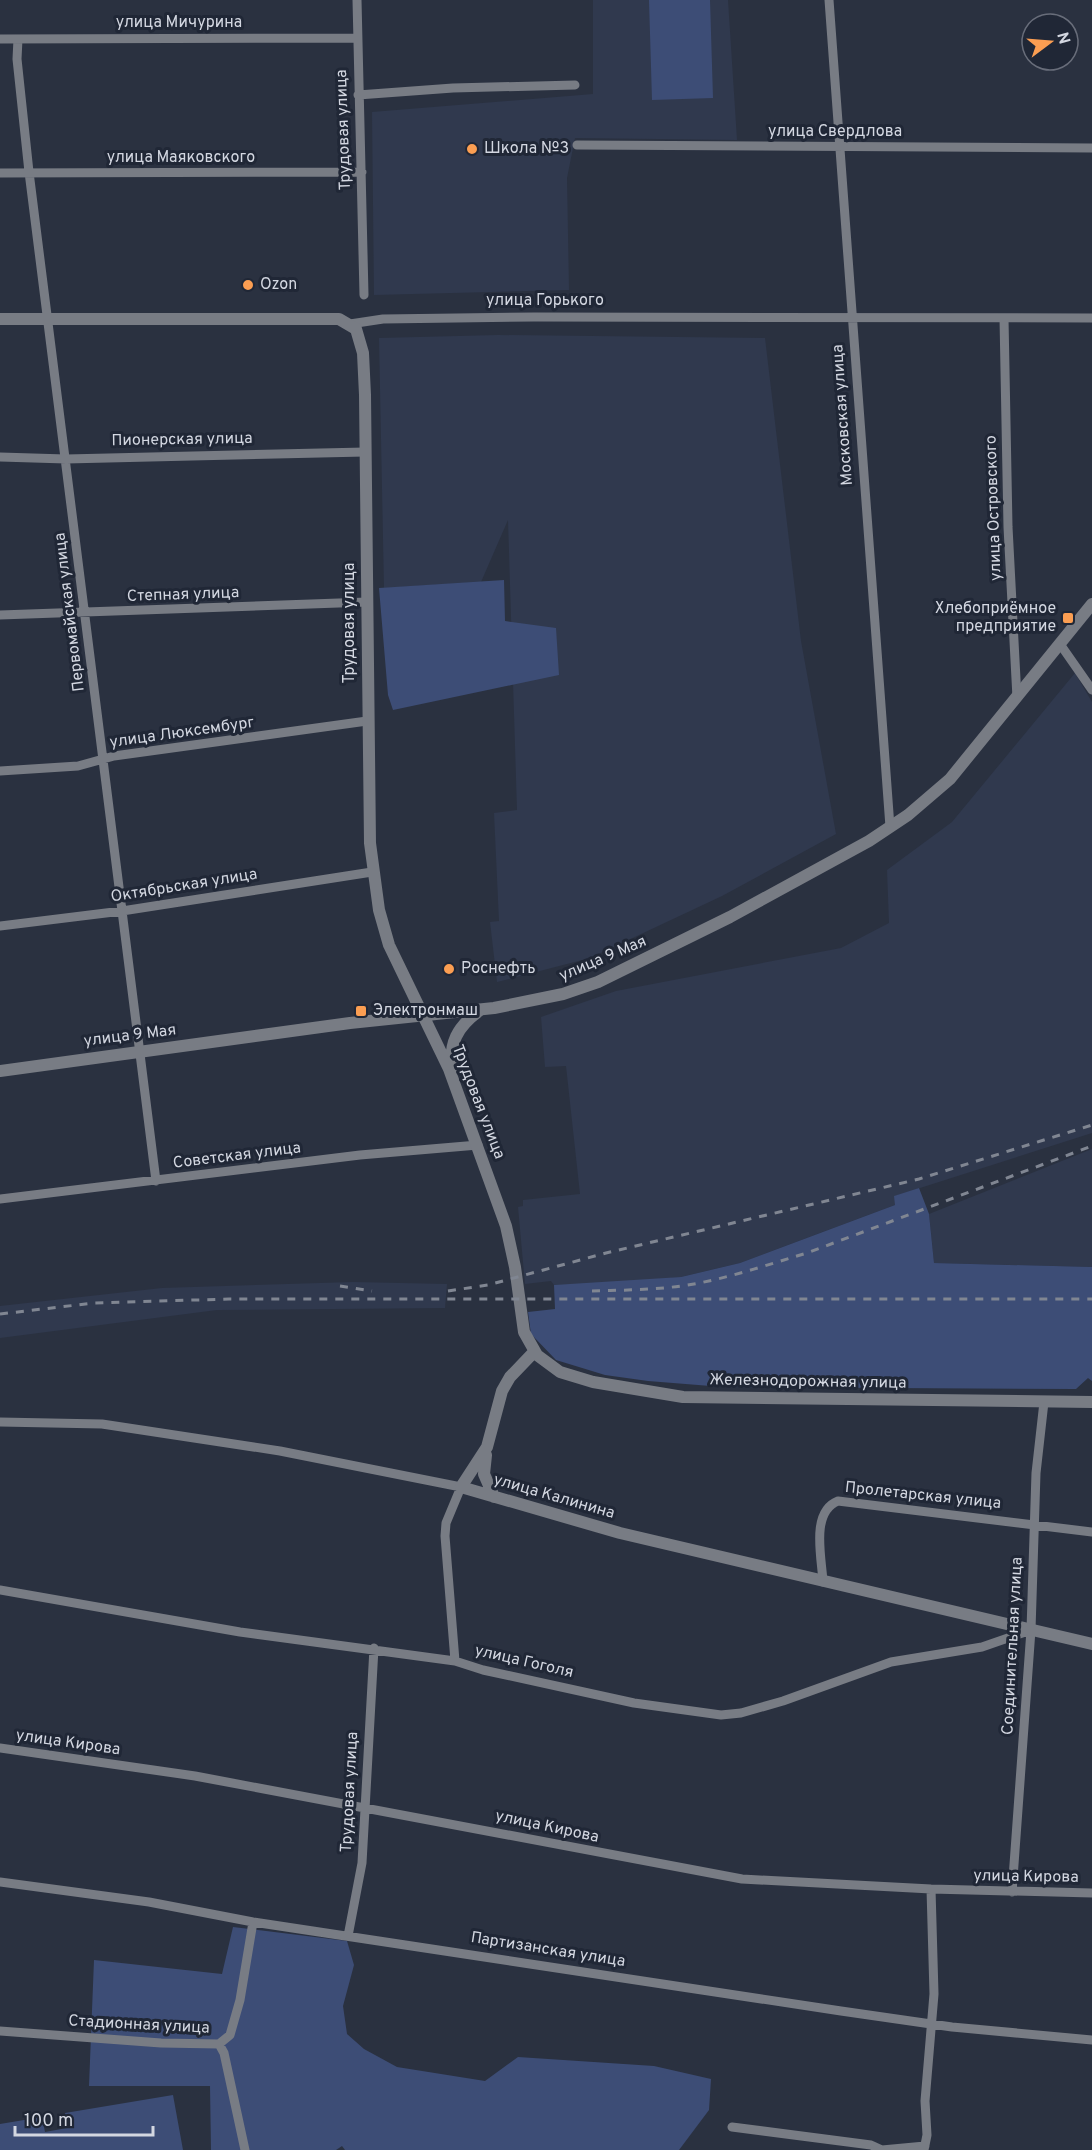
<svg xmlns="http://www.w3.org/2000/svg" width="1092" height="2150" viewBox="0 0 1092 2150" font-family="Overpass,sans-serif">
<rect width="100%" height="100%" fill="#2a3140"/>
<path fill="#30394e" d="M593 0H728L737 140 575 138 567 178 569 290 374 295 372 112 593 94Z
M498 335 765 338 801 641 836 834 722 896 590 958 497 982 490 922 499 921 494 813 517 810 508 520 481 582 384 588 379 338Z
M1075 673 1092 702V1133L895 1196V1205L740 1263 681 1277 605 1284 554 1285 551 1281 525 1284 518 1207 523 1206V1200L580 1194 566 1066 545 1067 541 1017 616 991 841 948 889 923 887 870 952 822Z
M1092 1149V1267L934 1263 929 1214Z
M353 1282 447 1284 445 1308 217 1310 0 1338V1306L162 1288Z"/>
<path fill="#3d4d76" d="M649 0H710L713 98 652 100Z
M504 580 505 621 556 628 559 675 393 710 388 695 379 588Z
M919 1188 929 1214 934 1263 1092 1267V1381L1088 1378 1076 1389 723 1387 648 1381 605 1375 556 1360 531 1334 528 1312 555 1309 554 1285 681 1277 740 1263 895 1205 894 1196Z
M233 1927 347 1941 354 1965 343 2006 347 2034 364 2049 397 2067 485 2081 518 2057 654 2066 711 2079 709 2110 679 2150H345L342 2146 336 2150H211L210 2086H89L94 1960 222 1974Z
M173 2095 183 2150H0V2124L42 2117 45 2132 67 2128 65 2113Z"/>
<g fill="none" stroke-linecap="round" stroke-linejoin="round">
<path stroke="#787c84" stroke-width="9" d="M357 0 364 295
M829 0 890 827
M0 39 357 38
M18 39 17 59 29 172 156 1181
M358 95 453 88 575 85
M577 145 1092 148
M0 173 362 172
M1004 318 1008 527 1017 698
M350 324 383 319 534 317 1092 318
M0 457 66 459 365 452
M0 615 367 602
M1060 644 1092 690
M0 771 78 766 114 756 367 721
M0 926 122 911 372 872
M0 1199 360 1155 478 1145
M0 1422 102 1424 280 1451 461 1487 446 1523 445 1536 455 1661
M823 1582C822 1559 810 1512 838 1501L1092 1532
M0 1590 240 1632 455 1661 483 1670 634 1703 721 1715 741 1713 783 1701 891 1662 982 1647 1031 1630
M0 1748 195 1776 742 1879 931 1889 1092 1893
M0 1882 149 1902 253 1922 841 2011 952 2027 1092 2040
M1012 1892 1031 1630 1036 1473 1044 1402
M348 1936 362 1863 374 1648
M0 2031 161 2043 219 2044 230 2035 240 2000 253 1922
M219 2044 224 2053 245 2150
M732 2127 871 2145 882 2150 925 2146
M924 2150 927 2135 925 2101 934 1994 931 1889"/>
<path stroke="#787c84" stroke-width="12" d="M0 319H339L356 329 363 353 365 395 370 843 379 910 389 945 449 1069 506 1226 515 1267 524 1332 537 1355 560 1372 593 1382 683 1397 1092 1402
M452 1070C449 1043 457 1027 479 1011
M0 1071 350 1023 494 1008 563 994 598 982 730 917 869 841 908 815 950 779 1092 604
M534 1352 510 1377 502 1391 487 1447 461 1487 620 1533 1092 1644
M486 1455 484 1474 494 1497"/>
<path stroke="#808692" stroke-width="3" stroke-dasharray="8 8" stroke-linecap="butt" d="M340 1286 372 1291
M448 1291 488 1285 606 1253 919 1179 1092 1125
M592 1291C626 1290 660 1290 694 1284 732 1277 770 1264 807 1253L1092 1146
M0 1314 94 1303 229 1299H1092"/>
</g>
<g fill="#fb9e52" stroke="#202736" stroke-width="2">
<circle cx="472" cy="149" r="6"/>
<circle cx="248" cy="285" r="6"/>
<rect x="1062" y="612" width="12" height="12" rx="3"/>
<circle cx="449" cy="969" r="6"/>
<rect x="355" y="1005" width="12" height="12" rx="3"/>
</g>
<g text-anchor="middle" dominant-baseline="central" stroke-width="6" stroke-linejoin="round" paint-order="stroke">
<g font-size="16" fill="#d3d7e1" stroke="#202736">
<text x="179" y="23">улица Мичурина</text>
<text transform="translate(344 130) rotate(-92)">Трудовая улица</text>
<text x="835" y="132">улица Свердлова</text>
<text x="181" y="158">улица Маяковского</text>
<text x="545" y="301">улица Горького</text>
<text transform="translate(843 415) rotate(-94)">Московская улица</text>
<text transform="translate(182 440) rotate(-1)">Пионерская улица</text>
<text transform="translate(994 508) rotate(-92)">улица Островского</text>
<text transform="translate(183 595) rotate(-2)">Степная улица</text>
<text transform="translate(70 612) rotate(-97)">Первомайская улица</text>
<text transform="translate(350 623) rotate(-90)">Трудовая улица</text>
<text transform="translate(182 733) rotate(-8)">улица Люксембург</text>
<text transform="translate(184 886) rotate(-9)">Октябрьская улица</text>
<text transform="translate(603 959) rotate(-23)">улица 9 Мая</text>
<text transform="translate(130 1036) rotate(-7)">улица 9 Мая</text>
<text transform="translate(478 1102) rotate(69)">Трудовая улица</text>
<text transform="translate(237 1156) rotate(-7)">Советская улица</text>
<text transform="translate(808 1382) rotate(1)">Железнодорожная улица</text>
<text transform="translate(923 1496) rotate(6)">Пролетарская улица</text>
<text transform="translate(554 1497) rotate(16)">улица Калинина</text>
<text transform="translate(1013 1646) rotate(-87)">Соединительная улица</text>
<text transform="translate(524 1662) rotate(13)">улица Гоголя</text>
<text transform="translate(68 1743) rotate(8)">улица Кирова</text>
<text transform="translate(350 1792) rotate(-87)">Трудовая улица</text>
<text transform="translate(547 1827) rotate(12)">улица Кирова</text>
<text transform="translate(1026 1877) rotate(1)">улица Кирова</text>
<text transform="translate(548 1950) rotate(9)">Партизанская улица</text>
<text transform="translate(139 2025) rotate(3)">Стадионная улица</text>
</g>
<g font-size="16" fill="#d3d7e1" stroke="#202736" text-anchor="start">
<text x="484" y="149">Школа №3</text>
<text x="260" y="285">Ozon</text>
<text x="1056" y="609" text-anchor="end">Хлебоприёмное<tspan x="1056" dy="18">предприятие</tspan></text>
<text x="461" y="969">Роснефть</text>
<text x="373" y="1011">Электронмаш</text>
</g>
</g>
<g transform="translate(1050 42) rotate(74)"><circle r="28" fill="#202736" stroke="#686d7a" stroke-width="1.5"/>
<path d="M0-4.5L10 22L0 15L-10 22Z" fill="#fb9e52"/>
<text y="-9" font-size="16" font-weight="bold" text-anchor="middle" fill="#d3d7e1">N</text>
</g>
<path d="M15 2126v9h138v-9" fill="none" stroke="#d3d7e1" stroke-width="3"/>
<text x="24" y="2126" font-size="18" fill="#d3d7e1" stroke="#202736" stroke-width="4.5" paint-order="stroke">100 m</text>
</svg>
